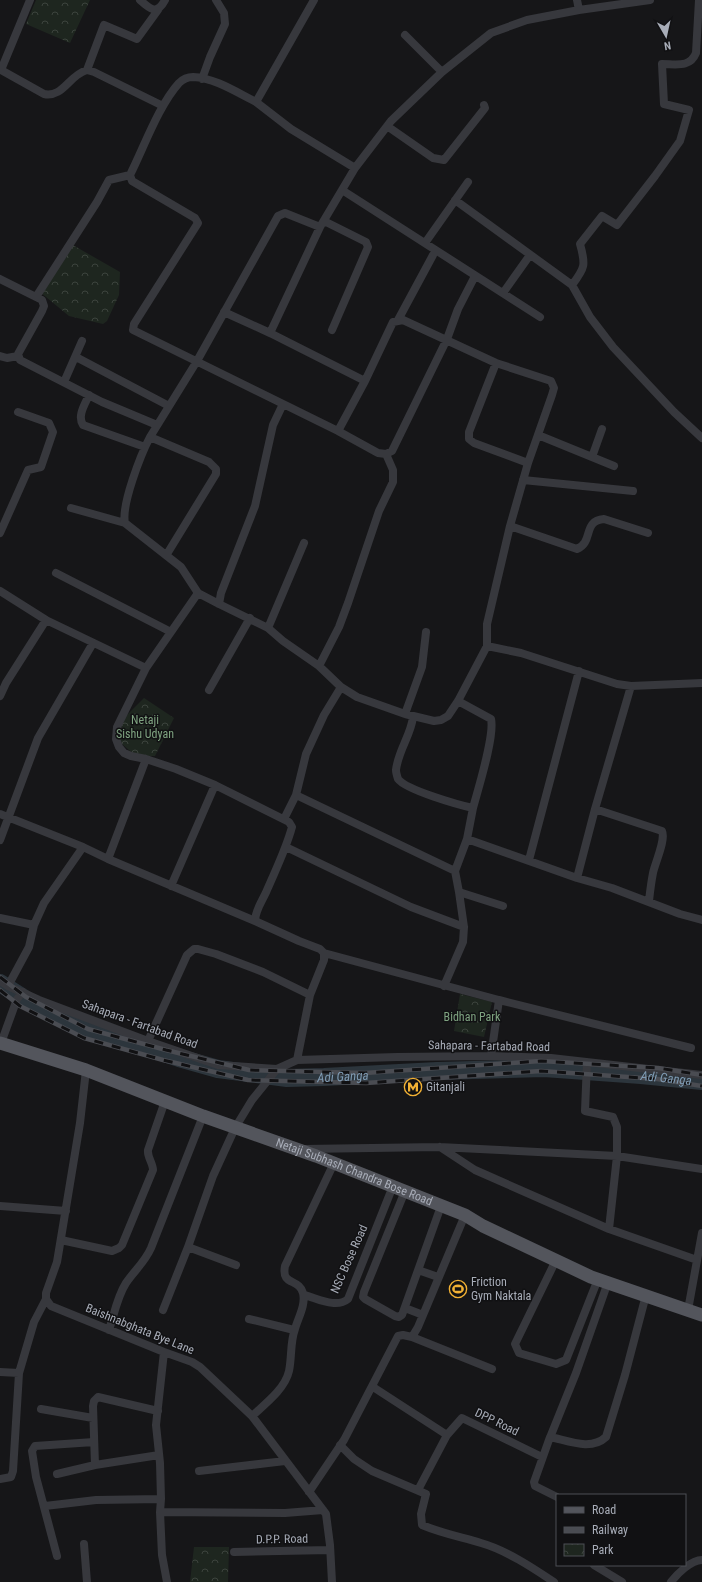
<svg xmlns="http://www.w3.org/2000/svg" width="702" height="1582" viewBox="0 0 702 1582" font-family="'Roboto Condensed',sans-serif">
<defs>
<pattern id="park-crowns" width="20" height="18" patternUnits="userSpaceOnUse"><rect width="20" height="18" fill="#1e261f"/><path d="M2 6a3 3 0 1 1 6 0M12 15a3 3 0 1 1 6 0" fill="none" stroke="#3c433d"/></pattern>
</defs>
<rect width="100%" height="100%" fill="#161618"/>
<path fill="url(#park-crowns)" d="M36 0H90L70 43 26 24Z
M71 244 120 272 119 295 107 321 103 324 69 316 40 292Z
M144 698 174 718 155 756H136L116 739 126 716Z
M460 994 492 1002 484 1037 454 1031Z
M194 1547H229L228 1582H190Z"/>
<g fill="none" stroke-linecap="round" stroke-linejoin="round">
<path stroke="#2c353c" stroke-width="18" id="s1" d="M0 983 36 1006 85 1027 179 1058 218 1069 287 1078 324 1077 437 1071 544 1068 641 1075 702 1081"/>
<path stroke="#37383d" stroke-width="8" d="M140 0C151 10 157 15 165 0
M314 0 256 102 291 129 355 168
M577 0 579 10
M405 35 442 72
M0 70H1L30 0
M1 70 44 94C63 98 69 75 87 70L94 72 163 106
M87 70 104 25 137 39 158 10
M202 79 210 57 225 24 224 13 216 0
M256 102C236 92 215 78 193 77 188 77 183 79 179 83 159 105 144 147 130 175L132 181 195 218 198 223 134 324 133 330 338 431 365 381 393 322 403 320 496 363 551 381 554 388 552 395 528 463 510 526 487 624V646
M387 126 433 158 444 160 485 108 484 105
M342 190 540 317
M455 200 572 285C585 268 586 265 580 244L602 216 617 225 655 176 680 141 689 110 664 104 662 64C676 64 690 68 696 53L699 0
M324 221 366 242 368 247 332 330
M320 227 270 333 365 381
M425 243 468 182
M0 279 42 300 44 306 42 311 18 354 20 360 102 402 157 425
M572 285 590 317 613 347 674 412 702 438
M503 293 530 255
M36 297 97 202 109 180 130 175
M224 312 270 333
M398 320 433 255
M0 356 7 358 18 356
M76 357 169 406
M496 363 469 432V439L474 443 528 463
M64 382 82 341
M89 395C85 404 77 416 83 425L145 447
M338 431 378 453 386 454 392 451 447 339 458 309 475 276
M538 435 614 466
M150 437 209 462 216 469V474L167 554
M592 457 602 429
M523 480 633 491
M71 508 125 523
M510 526 577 549C594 542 582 521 604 519L648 533
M0 533 28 470 41 467 53 432 49 423 18 412
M56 573 171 632
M0 591 46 620 146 668 117 727 116 739 119 747 124 753 131 756 146 759 176 769 215 785 289 822 292 827C286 849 276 869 267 890 263 900 255 910 255 921L299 941 320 949 324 953V960L310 995 297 1060
M198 593 181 567 125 523C121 505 141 454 150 437L197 361 278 216 285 213 320 227 355 168 391 121 442 72 491 33 527 20 579 10 650 0
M219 604 221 593 255 506 273 425 283 404
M268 628 304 543
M319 666 339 627 348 603 379 511 393 482V470L386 454
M146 668 198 593 219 604 268 628 283 641 319 666 341 687 357 697 405 714 434 721 441 720 448 716 458 701 487 646 521 653 617 684 631 686 702 683
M209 690 250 618
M0 696 6 683 46 620
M405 714 422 667 426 632
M413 717C411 735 398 751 396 770 396 773 397 776 398 779 406 790 459 805 473 808 478 789 495 736 491 719L458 701
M296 795 455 871
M595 809 662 831C666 840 655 863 653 873 651 883 650 892 649 901
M0 814 83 847
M284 819 296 795 306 754 324 715 341 687
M467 839 473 808
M0 840 38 738 93 643
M286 847 411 907 464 927
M108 859 255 921
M529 860 579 671
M577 878 595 809 631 686
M171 886 215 785
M503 906 459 892 455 871 467 839 577 878 612 888 680 914 702 920
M0 918 34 925
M324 953 499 1000 491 1056
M0 981 8 986 39 1000 148 1041 218 1065 277 1069
M8 986 29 947 34 925 44 903 83 847 108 859 146 759
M444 986 463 942 464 927 459 892
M499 1000 691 1048
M148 1041 187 955 194 949H198L216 954 263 972 310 995
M0 1046 17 999 23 992
M587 1062 585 1111 613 1117 617 1127V1156L609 1229
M86 1070 80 1123 60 1244 57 1262 46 1293V1299L51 1306 164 1352 192 1362 200 1367 252 1416 326 1514 330 1545 332 1582
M440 1147 475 1170 609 1229 697 1260
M304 1149 439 1147 617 1156 702 1169
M405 1191 364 1292 363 1297 365 1299 395 1316 399 1317 402 1315 441 1206
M0 1206 66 1211
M61 1240 112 1251 119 1248 122 1245 153 1170C153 1163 147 1157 148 1150L165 1101
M556 1260 515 1344 519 1353 556 1364 566 1360 598 1279
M236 1265 188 1247 213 1176 235 1128 252 1100 277 1069 297 1060 397 1057 491 1056 551 1058 702 1075
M418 1270 438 1277
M304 1295C317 1298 336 1309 348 1299L393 1186
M405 1308 423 1315
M163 1310 188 1247
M688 1310 702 1233
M249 1319 294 1330
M109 1330C114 1315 117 1297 126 1283 134 1271 145 1262 151 1248L203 1116
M412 1337 492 1369
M164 1352 156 1425 160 1463 161 1499 160 1512 162 1555 167 1582
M0 1372 19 1373
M373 1387 447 1435 418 1490
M41 1409 93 1418
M252 1416C265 1404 285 1389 289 1371 292 1357 290 1342 295 1329 298 1318 306 1305 303 1293 299 1278 281 1286 285 1266L334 1163
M447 1435 462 1418 542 1457
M549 1440 576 1373 608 1282
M340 1445 354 1459 372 1471 426 1494 421 1514 422 1525C441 1533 461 1537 481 1543 506 1550 533 1568 554 1582
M95 1465 93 1406 94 1401 98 1397 158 1411
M199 1471 285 1461
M57 1474 95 1465 159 1455
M0 1479 11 1477 13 1471 19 1373 34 1322 46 1299
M309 1492 344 1440 398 1336 403 1335 412 1337 418 1327 465 1215
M557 1497 535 1486 534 1482 550 1437C569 1441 591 1451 606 1437L625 1375 646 1295
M45 1506 96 1500 161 1499
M160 1512 285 1513 323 1510
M84 1544 87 1582
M234 1552 330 1550
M57 1556 36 1477 32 1451 35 1446 94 1442
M594 1565 622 1582
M671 1582C677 1574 691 1560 702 1560"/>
<path stroke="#53555c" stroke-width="13" id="s2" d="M0 1043 86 1070 203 1116 316 1156 465 1215 483 1226 591 1277 702 1315"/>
<defs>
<path id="rail" d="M0 977 26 997 88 1029 166 1050 249 1070 365 1073 541 1061 658 1068 702 1075
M0 990 20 1006 84 1038 163 1060 248 1080 366 1083 541 1071 657 1079 702 1086"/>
</defs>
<use href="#rail" stroke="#4a4c52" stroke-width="4.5"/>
<use href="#rail" stroke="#111113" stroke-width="3" stroke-dasharray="9" stroke-linecap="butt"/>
</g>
<defs>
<symbol id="metro-ring" viewBox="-11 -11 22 22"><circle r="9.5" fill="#111113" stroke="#f2b134" stroke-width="1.5"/><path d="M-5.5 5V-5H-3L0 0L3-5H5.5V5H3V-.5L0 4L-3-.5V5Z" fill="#f2b134"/></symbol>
<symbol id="stadium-ring" viewBox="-11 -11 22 22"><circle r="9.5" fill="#111113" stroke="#f2b134" stroke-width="1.5"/><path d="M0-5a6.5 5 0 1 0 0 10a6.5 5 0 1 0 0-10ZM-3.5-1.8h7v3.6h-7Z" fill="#f2b134"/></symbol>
</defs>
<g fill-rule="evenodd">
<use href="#metro-ring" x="403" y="1077" width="20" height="20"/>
<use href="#stadium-ring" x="448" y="1279" width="20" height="20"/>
</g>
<g text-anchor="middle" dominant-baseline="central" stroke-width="3" stroke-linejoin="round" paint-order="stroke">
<g font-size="12" fill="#7fa381" stroke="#111113">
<text x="145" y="720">Netaji<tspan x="145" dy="14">Sishu Udyan</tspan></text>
<text x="472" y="1017">Bidhan Park</text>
</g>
<g font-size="12" fill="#a8adb8" stroke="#111113">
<text transform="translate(140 1024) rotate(20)">Sahapara - Fartabad Road</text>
<text transform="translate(489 1046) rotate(1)">Sahapara - Fartabad Road</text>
<text stroke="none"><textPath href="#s2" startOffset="377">Netaji Subhash Chandra Bose Road</textPath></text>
<text transform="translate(349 1259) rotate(-66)">NSC Bose Road</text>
<text transform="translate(140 1329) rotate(22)">Baishnabghata Bye Lane</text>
<text transform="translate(497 1422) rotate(26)">DPP Road</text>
<text transform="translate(282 1539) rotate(-1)">D.P.P. Road</text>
</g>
<g font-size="12" fill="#a8adb8" stroke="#111113" text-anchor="start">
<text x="426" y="1087">Gitanjali</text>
<text x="471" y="1282">Friction<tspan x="471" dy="14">Gym Naktala</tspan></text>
</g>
<g font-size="13" font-style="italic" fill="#7f9bb3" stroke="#111113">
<text stroke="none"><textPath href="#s1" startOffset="361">Adi Ganga</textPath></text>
<text stroke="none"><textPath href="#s1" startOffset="685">Adi Ganga</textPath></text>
</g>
</g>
<rect x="556" y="1494" width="130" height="72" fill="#111113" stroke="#4d4f55"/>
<rect x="564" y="1507" width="20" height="6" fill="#53555c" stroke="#4d4f55"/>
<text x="592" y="1514" font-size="12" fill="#a8adb8">Road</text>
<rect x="564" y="1527" width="20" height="6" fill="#4a4c52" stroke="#4d4f55"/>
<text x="592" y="1534" font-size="12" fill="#a8adb8">Railway</text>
<rect x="564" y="1544" width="20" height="12" fill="url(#park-crowns)" stroke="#4d4f55"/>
<text x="592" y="1554" font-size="12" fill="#a8adb8">Park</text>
<g transform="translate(666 36) rotate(171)" stroke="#111113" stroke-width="3" paint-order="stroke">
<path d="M0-3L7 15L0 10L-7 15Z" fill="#a8adb8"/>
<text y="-6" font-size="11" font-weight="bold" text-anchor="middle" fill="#a8adb8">N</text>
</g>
</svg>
